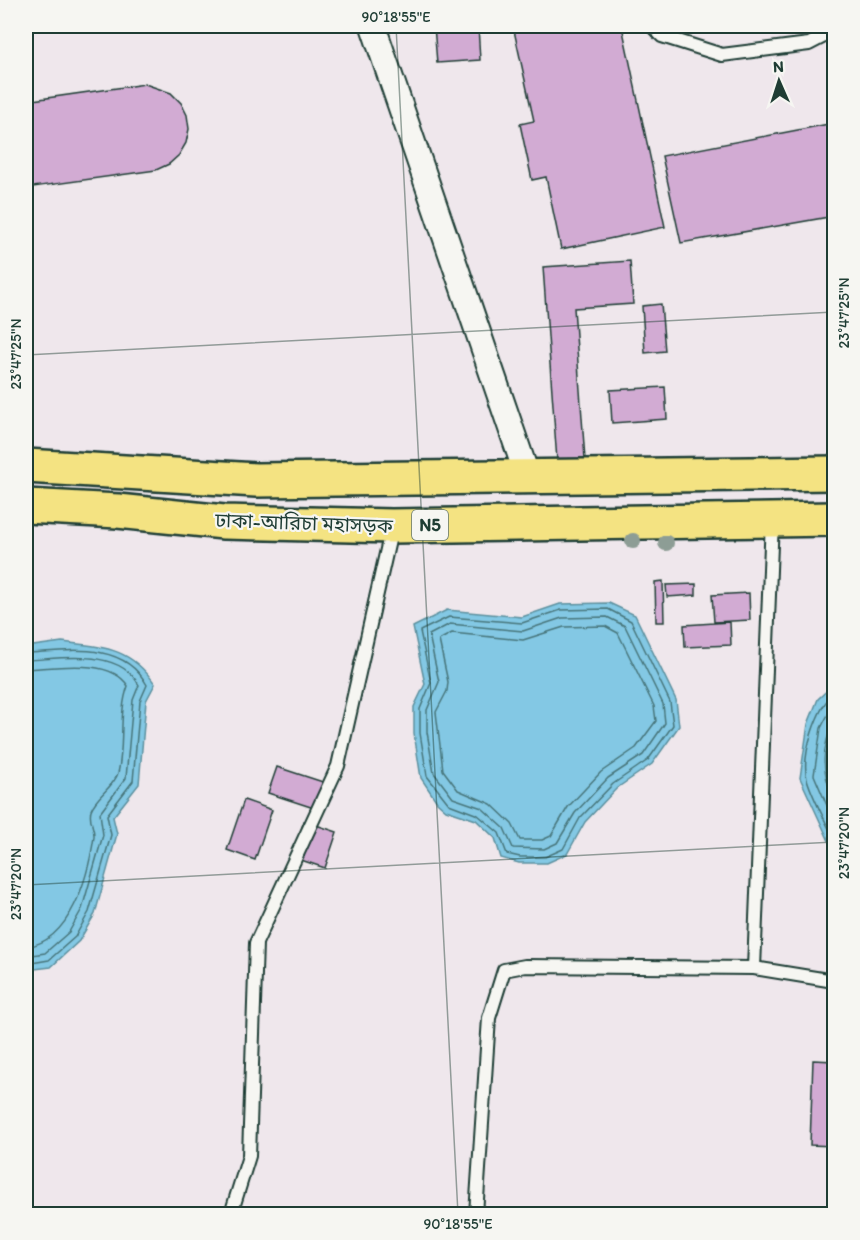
<svg xmlns="http://www.w3.org/2000/svg" width="860" height="1240" viewBox="0 0 860 1240" font-family="Itim,'Noto Sans Bengali',sans-serif">
<rect width="100%" height="100%" fill="#efe7ec"/>
<filter id="ink" filterUnits="userSpaceOnUse"><feTurbulence type="fractalNoise" baseFrequency=".0167" numOctaves="2"/><feDisplacementMap in="SourceGraphic" scale="12" xChannelSelector="R" yChannelSelector="G"/><feConvolveMatrix kernelMatrix="1 2 1 2 8 2 1 2 1" color-interpolation-filters="sRGB"/></filter>
<g filter="url(#ink)">
<path fill="#83c8e4" stroke="#5b909e" stroke-width="1.5" d="M609 603 635 615 676 700 679 726 652 764 617 788 585 822 567 854 547 863H519L501 858 495 838 476 820 446 810 437 802 421 778 414 733V707L425 684 413 627 447 610 522 617 560 604Z
M62 642C103 647 130 647 155 684L146 701 139 784 113 817 117 834 95 914 79 941 51 967 27 970 26 647Z
M834 684V852L800 778 808 724 818 699Z"/>
<g fill="none" stroke-linecap="round" stroke-linejoin="round">
<path stroke="#47757a" stroke-width="1.5" d="M608 609 631 621 670 702 673 725 648 760 613 784 580 818 563 849 545 857H520L507 854 499 833 478 815 449 804 427 776 420 733V709L431 683 420 631 449 617 522 623 561 610Z
M607 617 625 626 663 704 665 723 643 755 608 778 575 813 557 843 544 849 513 848 504 828 482 808 453 798 434 773 427 732V710L439 682 429 635 450 624 523 631 562 618Z
M605 626 618 633 654 706 656 721 636 748 601 772 568 807 551 836 542 840H520L512 824 491 804 458 790 443 770 436 712 447 691 448 682 439 640 452 633 523 640 564 627Z
M26 653C67 651 123 640 147 685L140 701 133 781 107 815 111 835 89 912 75 937 49 960 26 964
M26 660C61 659 118 647 139 685L133 700 126 778 100 813 103 835 82 909 69 932 45 953 26 956
M26 669C54 668 110 657 128 686 118 713 125 745 118 773 114 787 96 796 91 810 88 820 95 828 94 837 88 877 71 941 26 947
M834 692C817 709 801 754 807 779 813 799 825 820 834 839
M834 703 821 728 814 775 834 822
M834 719C821 751 821 769 834 801"/>
</g>
<path fill="#d2abd3" stroke="#1f3d34" stroke-width="1.5" d="M434 26H478L480 60 437 63Z
M513 26H622L665 227 561 249 546 177 532 180 520 124 534 121Z
M145 84 171 93 181 103 187 115 189 129 186 143 179 155 169 164 156 170 26 188V101Z
M834 123V216L681 243 662 156Z
M630 261 633 304 574 308 585 459 557 461 543 267Z
M661 304 665 351 645 353 642 306Z
M665 387 667 419 612 423 610 390Z
M663 581 664 622H656L655 582Z
M696 584V595L667 597 666 585Z
M749 593 750 620 714 622 712 595Z
M730 622 731 645 685 647 684 625Z
M277 767 332 785 323 811 268 793Z
M244 800 272 810 255 860 227 850Z
M304 821 337 832 325 868 292 857Z
M813 1060 834 1061V1146L810 1145Z"/>
<g fill="none" stroke-linecap="round" stroke-linejoin="round">
<defs>
<path id="lane" d="M652 26 662 36 722 55 809 44 834 31
M754 968 772 520
M231 1214 249 1156 256 943 338 766 392 527
M476 1214 489 1018 504 970 525 966 754 968 834 981"/>
<path id="street" d="M373 26 528 478"/>
<path id="highway" d="M26 466 256 480 834 473
M26 506 118 511 224 522 392 526 834 519"/>
</defs>
<use href="#lane" stroke="#1f3d34" stroke-width="16"/>
<use href="#street" stroke="#1f3d34" stroke-width="28"/>
<use href="#highway" stroke="#1f3d34" stroke-width="38"/>
<use href="#lane" stroke="#f6f6f2" stroke-width="12"/>
<use href="#street" stroke="#f6f6f2" stroke-width="24"/>
<use href="#highway" stroke="#f4e382" stroke-width="33"/>
</g>
<g fill="#8d9d95">
<circle cx="633" cy="541" r="8"/>
<circle cx="666" cy="543" r="8"/>
</g>
</g>
<path fill="none" stroke="#1f3d34" stroke-width="1.5" stroke-opacity="0.45" d="M396 26 458 1214M26 355 834 312M26 885 834 842"/>
<g text-anchor="middle" dominant-baseline="central" stroke-width="4.5" stroke-linejoin="round" paint-order="stroke">
<rect fill="#f6f6f2" stroke="#60746d" stroke-width="1.5" x="412" y="510" width="36" height="30" rx="4.5"/>
<g font-size="18" font-weight="bold" fill="#1f3d34">
<text x="430" y="525">N5</text>
</g>
<g font-size="20" fill="#1f3d34" stroke="#f6f6f2">
<text transform="translate(304 523) rotate(2)">ঢাকা-আরিচা মহাসড়ক</text>
</g>
</g>
<rect width="860" height="1240" fill="none" stroke="#f6f6f2" stroke-width="66"/>
<g transform="translate(779 81) rotate(357)" stroke="#f6f6f2" stroke-width="4.5" paint-order="stroke">
<path d="M0-4.5L10 22L0 15L-10 22Z" fill="#1f3d34"/>
<text y="-9" font-size="16" font-weight="bold" text-anchor="middle" fill="#1f3d34">N</text>
</g>
<rect x="33" y="33" width="794" height="1174" fill="none" stroke="#1f3d34" stroke-width="2"/>
<g font-size="15" text-anchor="middle" fill="#1f3d34">
<text x="396" y="22">90°18'55"E</text>
<text transform="translate(844 313) rotate(-90)" y="5">23°47'25"N</text>
<text transform="translate(16 354) rotate(-90)" y="5">23°47'25"N</text>
<text transform="translate(844 843) rotate(-90)" y="5">23°47'20"N</text>
<text transform="translate(16 884) rotate(-90)" y="5">23°47'20"N</text>
<text x="458" y="1229">90°18'55"E</text>
</g>
</svg>
